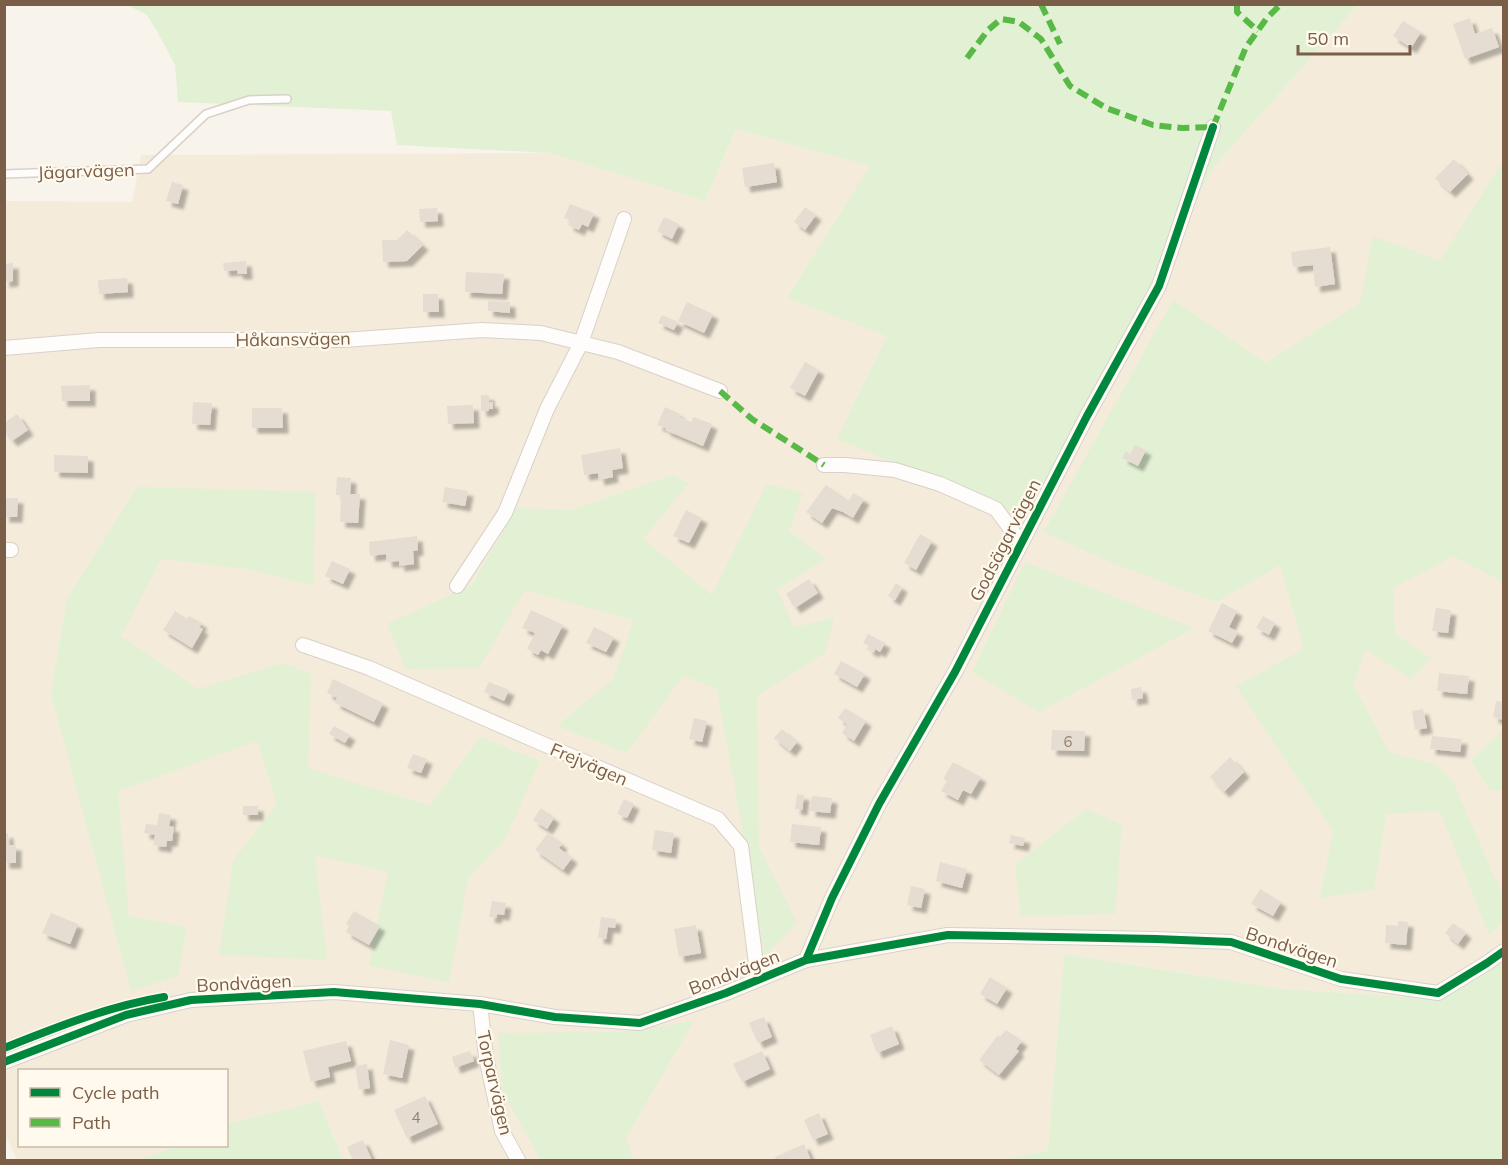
<svg xmlns="http://www.w3.org/2000/svg" width="1508" height="1165" viewBox="0 0 1508 1165" font-family="Mulish,sans-serif">
<defs>
<filter id="shadow"><feDropShadow dx="5.5" dy="5.5" stdDeviation="1.5" flood-color="#0004"/></filter>
</defs>
<rect width="100%" height="100%" fill="#f8f4eb"/>
<path fill="#f4ebda" d="M1358 5H1503V962L1440 999 1282 989 1064 954 1048 1150 1004 1160H343L319 1101 227 1124 226 1070H20V1146H176L141 1160H17L5 1134V201L132 202 141 155 549 153 705 201 736 129 871 166 787 298 888 336 1025 517 1214 167Z"/>
<path fill="#e2f1d4" d="M127 5H1358L1214 167 1025 517 837 439 887 336 787 298 870 166 736 129 705 201 549 153 397 145 391 111 178 102 175 65 157 31 147 15Z
M1503 161 1502 491 1503 582 1453 556 1393 588 1395 634 1431 658 1411 679 1365 649 1353 685 1390 753 1437 765 1453 782 1503 896V921L1489 935 1440 811 1386 814 1374 890 1320 898 1333 831 1236 686 1304 649 1280 565 1216 602 1112 563 1044 532 1173 300 1266 363 1360 303 1373 236 1440 261Z
M673 475 689 483 643 539 712 595 767 484 803 493 789 531 826 559 777 589 794 627 834 618 825 653 757 696 759 848 797 923 765 955 717 689 683 676 627 753 557 726 613 679 634 620 525 590 479 668 406 669 387 624 472 585 517 508 572 510Z
M137 487 315 492 314 586 248 569 161 559 121 636 198 689 283 663 311 674 308 768 430 806 480 737 540 761 505 839 468 879 449 982 369 966 388 871 315 856 327 960 219 955 233 861 277 804 257 741 118 791 129 916 187 927 178 976 131 991 51 694 67 599Z
M1025 562 1194 628 1039 712 972 672Z
M1503 730V789L1491 791 1471 761Z
M1086 809 1122 825 1115 914 1021 916 1015 865Z
M1064 954 1282 989 1440 999 1503 962V1160H1004L1048 1150Z
M694 1021 626 1137 633 1160H540L502 1089 498 1033 620 1032Z
M319 1101 343 1160H141L176 1146H226L227 1124Z"/>
<path fill="#e5ddd2" filter="url(#shadow)" d="M1470 18 1475 34 1492 28 1499 47 1465 59 1453 24Z
M1403 21 1421 32 1411 48 1393 36Z
M1454 159 1468 174 1450 192 1435 178Z
M774 163 777 182 745 187 742 168Z
M172 182 183 185 178 204 166 201Z
M570 204 594 213 588 227 582 224 579 230 568 225 570 220 564 218Z
M805 207 816 215 805 230 794 222Z
M437 208 438 221 420 222 419 209Z
M664 217 679 224 672 239 657 231Z
M407 230 423 245 407 261 383 262 382 240H397Z
M1330 247 1335 284 1315 287 1313 265 1293 267 1291 252Z
M246 261 247 274H238L237 270 224 271 223 263Z
M13 263V281L4 282V264Z
M466 272 504 274 502 294 465 292Z
M127 278 128 292 99 294 98 280Z
M423 294H438L439 312H423Z
M488 301 510 302V313L488 311Z
M687 302 713 314 704 333 678 321Z
M662 315 678 322 674 330 658 323Z
M805 362 819 370 805 396 790 388Z
M90 385V401H62L61 386Z
M481 395H489V402H493V409H489V411H481Z
M193 402 212 403 210 425 192 424Z
M473 405 474 423 448 424 447 406Z
M665 407 680 414 679 417 691 422 694 417 712 424 703 446 665 430 666 428 657 425Z
M252 408H282L283 428H252Z
M17 414 28 430 12 441 4 431V423Z
M1135 445 1146 450 1138 466 1122 458 1126 451 1130 454Z
M620 448 623 468 612 470 613 477 599 480 598 473 584 475 581 455Z
M54 455 88 456V473L54 472Z
M337 477 351 478 350 494H360L358 523 340 522 341 495H336Z
M826 485 849 501 853 493 864 499 853 518 843 512 832 508 822 523 806 512Z
M445 487 468 491 465 506 442 502Z
M4 498H18L17 517H4Z
M686 510 702 518 689 543 673 536Z
M920 534 932 541 916 570 904 563Z
M417 536 418 550 413 551 414 564 399 566V561L387 562 386 554 370 556 369 542Z
M332 561 350 569 343 584 325 576Z
M809 579 818 593 795 608 786 594Z
M896 583 902 587 895 600 888 596Z
M1222 603 1237 611 1229 627 1238 632 1232 643 1208 631Z
M1436 608 1451 610 1448 633 1432 631Z
M531 610 563 625 548 654 541 650 538 655 527 649 535 633 522 628Z
M175 611 187 619 189 616 202 623 199 627 203 629 192 648 163 630Z
M1263 616 1275 623 1269 635 1256 628Z
M594 627 614 637 606 652 586 643Z
M868 634 885 643 880 652 875 649 874 652 867 649 869 646 863 643Z
M841 661 865 674 857 687 834 674Z
M1439 673 1469 676 1467 694 1437 691Z
M333 679 383 703 374 722 335 703 337 698 327 693Z
M489 682 509 690 504 701 484 692Z
M1141 687 1143 698 1132 700 1131 689Z
M1496 701 1503 702V720L1493 717Z
M845 708 866 721 854 741 842 733 847 724 838 718Z
M1423 709 1427 728 1415 730 1412 711Z
M694 718 707 721 702 742 689 739Z
M334 726 350 735 345 743 329 734Z
M782 729 797 742 790 751 774 738Z
M1052 730 1085 731 1084 751 1051 750Z
M1432 736 1462 739 1460 752 1430 749Z
M413 754 427 759 421 773 407 768Z
M1230 757 1244 772 1224 792 1210 777Z
M953 762 981 777 971 794 963 790 958 800 941 791 947 781 943 779Z
M797 794 804 795 802 810 795 809Z
M812 796 832 798 830 813 810 811Z
M624 799 634 804 627 818 617 814Z
M243 806H258V815H243Z
M541 808 554 818 547 829 533 820Z
M159 813 171 815 169 826 174 827 172 841H167L166 847 153 845 155 835 144 833 146 824 157 825Z
M792 824 821 827 819 845 790 842Z
M655 830 674 833 671 853 652 850Z
M4 833H8V845H16V863H4Z
M548 833 562 844 559 848 572 858 563 870 535 850Z
M1011 835 1025 838 1023 846 1009 843Z
M940 862 967 869 962 888 936 881Z
M911 886 925 889 921 908 907 905Z
M1260 889 1281 902 1273 916 1251 904Z
M492 901 506 903 504 915 497 914 496 918 489 917Z
M354 911 380 926 369 945 346 932 349 926 346 924Z
M51 913 78 924 70 944 42 933Z
M601 917 616 919 615 928 608 927 606 939 598 938Z
M1398 921 1408 922 1406 945 1385 943 1386 925 1398 926Z
M1453 923 1466 933 1458 944 1445 933Z
M696 925 701 953 679 957 674 929Z
M990 977 1007 988 997 1004 980 994Z
M764 1017 772 1037 758 1043 749 1023Z
M892 1026 899 1044 877 1053 870 1035Z
M1006 1030 1022 1041 1016 1049 1019 1051 999 1075 979 1060 998 1035 1000 1037Z
M390 1040 409 1045 402 1078 383 1074Z
M346 1041 351 1061 328 1067 330 1077 311 1082 303 1051Z
M470 1051 474 1061 455 1068 452 1057Z
M762 1051 770 1069 742 1082 733 1064Z
M367 1064 370 1088 359 1090 355 1066Z
M425 1096 438 1124 407 1138 394 1110Z
M819 1113 828 1134 813 1140 804 1120Z
M363 1140 372 1160H353L347 1147Z
M804 1144 811 1160H776L775 1157Z"/>
<g fill="none" stroke-linecap="round" stroke-linejoin="round">
<defs>
<path id="lane" d="M4 174 148 169 206 114 249 100 287 99"/>
<path id="street" d="M4 348 99 340H344L482 330 541 333 618 352 720 391
M824 465H845L895 470 940 484 996 509 1021 543
M4 550H11
M457 586 505 513 547 409 581 343 624 219
M303 645 369 668 534 740 718 819 741 846 758 979
M806 960 832 898 879 804 955 672 1087 416 1159 286 1213 127
M480 1004 486 1057 502 1131 518 1160
M4 1062 126 1015 191 1000 334 992 480 1004 555 1017 640 1023 726 993 806 960 948 935 1156 939 1231 942 1341 979 1438 993 1487 963 1504 951"/>
</defs>
<use href="#lane" stroke="#d7d1c9" stroke-width="10"/>
<use href="#street" stroke="#d7d1c9" stroke-width="16"/>
<use href="#lane" stroke="#fefdfc" stroke-width="7"/>
<use href="#street" stroke="#fefdfc" stroke-width="14"/>
<path stroke="#58b947" stroke-width="6" stroke-dasharray="12 6" stroke-linecap="butt" d="M1041 4 1060 44
M1237 4V12L1258 31
M967 58 988 30 1001 19 1019 22 1041 39 1070 86 1106 108 1153 125 1182 128 1213 127 1246 47 1267 18 1281 4
M720 391 752 419 824 465"/>
<defs>
<path id="cycleway" d="M806 960 832 898 879 804 955 672 1087 416 1159 286 1213 127
M4 1048C57 1027 109 1006 164 997
M4 1062 126 1015 191 1000 334 992 480 1004 555 1017 640 1023 726 993 806 960 948 935 1156 939 1231 942 1341 979 1438 993 1487 963 1504 951"/>
</defs>
<use href="#cycleway" stroke="#fffaed" stroke-width="11"/>
<use href="#cycleway" stroke="#00873e" stroke-width="8"/>
</g>
<g text-anchor="middle" dominant-baseline="central" stroke-width="4.5" stroke-linejoin="round" paint-order="stroke">
<g font-size="15" fill="#96806c">
<text x="1068" y="741">6</text>
<text x="416" y="1117">4</text>
</g>
<g font-size="18" fill="#7a5e47" stroke="#fffaed">
<text transform="translate(86 171) rotate(-2)">Jägarvägen</text>
<text transform="translate(293 339) rotate(-1)">Håkansvägen</text>
<text transform="translate(1005 540) rotate(-63)">Godsägarvägen</text>
<text transform="translate(589 764) rotate(23)">Frejvägen</text>
<text transform="translate(1292 947) rotate(18)">Bondvägen</text>
<text transform="translate(734 972) rotate(-21)">Bondvägen</text>
<text transform="translate(244 983) rotate(-3)">Bondvägen</text>
<text transform="translate(495 1083) rotate(77)">Torparvägen</text>
</g>
</g>
<rect width="1508" height="1165" fill="none" stroke="#7a5e47" stroke-width="12"/>
<rect x="18" y="1069" width="210" height="78" fill="#fffaed" stroke="#cabcab" stroke-width="1.5"/>
<rect x="30" y="1088" width="30" height="9" fill="#00873e" stroke="#cabcab" stroke-width="1.5"/>
<text x="72" y="1099" font-size="18" fill="#7a5e47">Cycle path</text>
<rect x="30" y="1118" width="30" height="9" fill="#58b947" stroke="#cabcab" stroke-width="1.5"/>
<text x="72" y="1129" font-size="18" fill="#7a5e47">Path</text>
<path d="M1298 45v9h112v-9" fill="none" stroke="#7a5e47" stroke-width="3"/>
<text x="1307" y="45" font-size="18" fill="#7a5e47" stroke="#fffaed" stroke-width="4.5" paint-order="stroke">50 m</text>
</svg>
